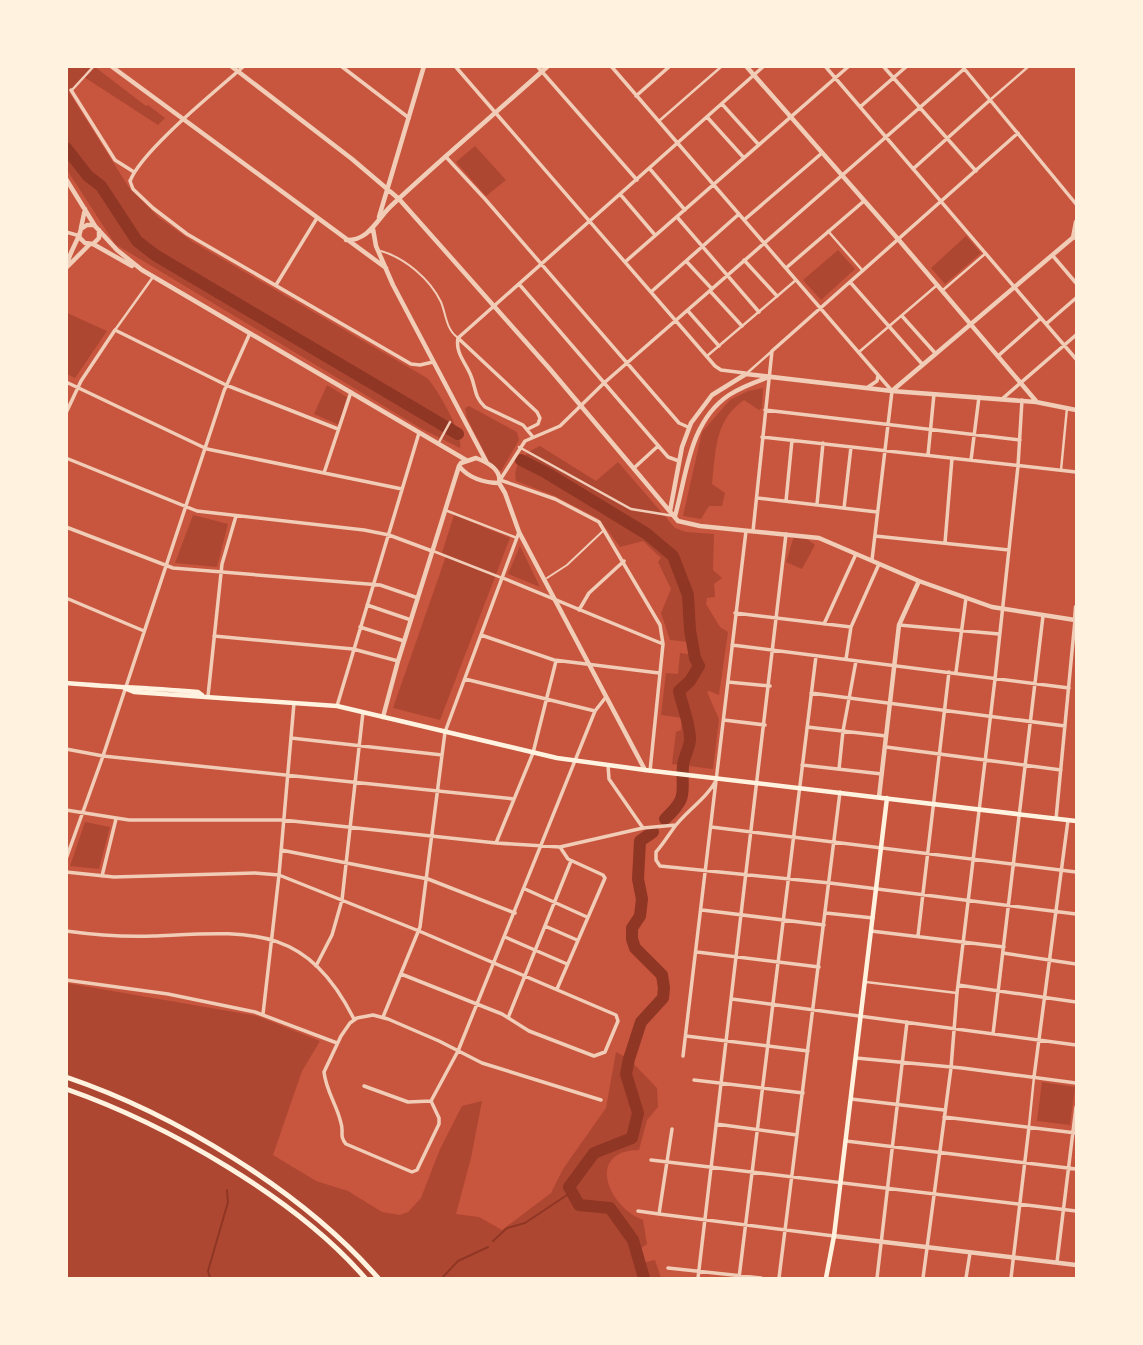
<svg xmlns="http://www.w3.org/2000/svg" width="1143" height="1345" viewBox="0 0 1143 1345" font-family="'PT Serif',serif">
<rect width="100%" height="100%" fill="#c8553d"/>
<path fill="#ae4732" d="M67 67H92L69 92 128 186 158 217 193 242 427 378C437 388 464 435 460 448L422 429 115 244 67 170Z
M95 67 146 106 148 105 165 118 158 125 84 77Z
M475 146 506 180 486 196 456 162Z
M966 236 981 253 945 284 931 268Z
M838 250 855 269 821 300 803 280Z
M67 313 107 331 75 378 67 374Z
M327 385 347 397 339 425 314 414Z
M763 388 762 408 759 410 744 400C714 421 716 451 712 484L725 493 722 506H709L701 519 683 516 702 432 730 400 748 391Z
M469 406 517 432 519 440 501 471 492 467 467 418 465 408Z
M540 446 596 481 618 462 675 528 686 532 714 534 713 570 722 578 714 584 715 597 707 598 706 604 720 627 728 632 719 695 709 691 707 692 719 719 713 769 672 764 676 732 681 730 682 718 661 715 666 673 678 674 680 653 688 654 689 642 670 640 661 613 671 589 658 562 661 558 643 541 620 547 599 519 555 496 516 481C512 464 526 452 540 446Z
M193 515 228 524 217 567 175 563Z
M454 515 510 538 440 720 393 708 446 556 442 553Z
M794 536 807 539 815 545 802 569 786 562Z
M520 546 540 587 508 574Z
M85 822 110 827 99 869 70 866Z
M66 983 257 1016 320 1041 302 1071 273 1155 316 1181 348 1191 382 1212 400 1215 408 1212 421 1198 440 1149 462 1106 482 1101 471 1158 456 1214 479 1217 502 1230 551 1193 563 1169 606 1108 616 1052 629 1059 657 1088 658 1107 647 1120 639 1150C585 1151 608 1207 643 1220L647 1244 640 1249 637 1264 655 1260 661 1278H67Z
M1042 1082 1075 1087 1070 1125 1037 1121Z"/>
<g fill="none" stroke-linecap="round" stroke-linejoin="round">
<path stroke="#8f3625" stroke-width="2" d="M493 1241 507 1228 525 1223 573 1191
M210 1278 208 1271 228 1202 227 1190
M442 1278 458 1261 488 1247"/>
<path stroke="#8f3625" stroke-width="12" d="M66 148 88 176 101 186 137 241 155 255 458 434
M521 460 545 472 647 534 673 556 688 595 690 630 695 658 699 666 690 681 679 691C682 706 690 723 690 739 690 748 684 756 683 765 681 795 689 796 665 819
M644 1278 633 1240 610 1208 579 1205 569 1187 594 1153 632 1138 638 1113 626 1074 629 1059 641 1022 663 998 664 988 662 975 635 948 632 939V928L640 916 642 899 638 879 640 841 653 832"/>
<path stroke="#f1ccb7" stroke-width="2" d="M381 251C405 258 430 279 441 302 446 314 446 329 457 337
M547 578 567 565 604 530"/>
<path stroke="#f1ccb7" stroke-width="2.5" d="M72 90 94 66
M990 100 1029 66
M659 121 722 66
M828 231 863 271
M943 290 986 253
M115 330 153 277
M859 352 936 286
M707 356 796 280
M746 374 772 351
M438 444 450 422
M519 447 631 509 674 516
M1061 470 1067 408
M445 510 517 538
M433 551 502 578
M866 982 957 993
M1029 1126 1034 1077"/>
<path stroke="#f1ccb7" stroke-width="3.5" d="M244 66C216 91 142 150 130 181L133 189 153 208 187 234 411 364 420 365 433 362
M341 66 409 118
M455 66 715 366 721 370 745 373
M537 66 637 180
M611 66 892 391 872 560
M825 66 1076 359
M883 66 976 171
M962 66 1076 204
M71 90 115 160 134 172
M636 96 670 66
M722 104 759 145
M860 107 907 66
M707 117 744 158
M446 157 485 199 679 423 688 427
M650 169 685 210
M913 169 990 100
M620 194 655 235
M677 217 759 312
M744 220 822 153
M66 232 80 236
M1053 256 1076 283
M744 260 777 296
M686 261 712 289
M625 262 849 66
M786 268 864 201
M850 282 923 365
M519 284 668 457 679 461
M276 285 317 218
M710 291 742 326
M651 292 739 214
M688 311 719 346
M902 316 936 354
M1046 324 1076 298
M458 338 764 66
M458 338C455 353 466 363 471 376 476 388 474 397 485 407L523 425 533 437
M458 338 537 412 540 418 538 424 528 429
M998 356 1041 318
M66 382 207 449 402 489
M868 387 877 381 878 375
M1002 399 1076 335
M765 410 1020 440
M66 413 81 381 115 330 226 385 338 429
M762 437 1076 472
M928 455 934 394
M66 458 197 511 364 530 389 535 432 551
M971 460 979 397
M634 468 658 446
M324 473 351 392
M757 498 877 512
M786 501 792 440
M817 504 823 443
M844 508 851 447
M66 527 173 568 380 585 418 598
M753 531 772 351 1018 133
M875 536 1009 550
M945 543 952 458
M503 578 663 644
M66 598 144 631
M367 605 411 620
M579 610 589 593 624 561
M735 613 851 627
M824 624 856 554
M899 625 999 634
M360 627 404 641
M481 635 554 660 659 673
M214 636 353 649 398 661
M732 645 1069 688
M846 659 851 627 879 564
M956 672 966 598
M465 679 595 711
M728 682 770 686
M811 693 1065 726
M208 696 222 564 236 516
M337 706 419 433
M724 720 765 725
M807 727 886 736
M291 738 442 755
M886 747 1061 770
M66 749 103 756 514 799
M608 765 609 779 643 828
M802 765 882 774
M839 769 843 731 856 661
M650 771 663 644 660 625 599 522 555 499 500 480 525 441 560 426 604 383 964 69
M717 779C707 798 690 808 676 825 669 834 664 843 656 852V860L660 866 830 883 1076 914
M66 810 129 820H283L496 843 560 847 643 828 676 825
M1056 819 1075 620
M711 827 1076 872
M496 843 533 753 556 661
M281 850 428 879 515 913
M66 859 103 756 224 391 250 333
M66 872 114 877 255 873 279 875 419 931 616 1015 618 1021 605 1052 594 1056 529 1031 502 1014 401 974
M102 876 116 819
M525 889 587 917
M702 910 824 925
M826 913 873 918
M545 926 577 940
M66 931C95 935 124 937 153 936 247 932 305 922 354 1019
M871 931 1004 947
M918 936 949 672
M505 937 567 964
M697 952 819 967
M1003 953 1076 964
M316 966 332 935 342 900 363 712
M66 980 168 994 255 1012 337 1043
M958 985 1076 1002
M557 989 605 878 603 875 568 859 560 847
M732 999 1076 1045
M263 1014 279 875 294 703
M383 1017 420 927 445 732 519 532
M508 1018 571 861
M993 1034 1043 616
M686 1036 808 1051
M683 1056 746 531
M856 1058 962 1068 1076 1083
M1034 1077 1068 820
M694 1080 803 1093
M364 1086 408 1102 431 1101 458 1051 595 711 606 697
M851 1099 944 1110
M431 1101 439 1118V1124L417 1170 412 1172 346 1144C339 1136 344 1132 341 1123 337 1105 326 1091 324 1072L341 1036 350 1023 357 1018 373 1015 388 1019 439 1041 482 1063 601 1100
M944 1117 1076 1133
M716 1124 797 1135
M846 1141 1076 1169
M651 1160 1076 1211
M638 1211 659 1214 672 1129
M659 1214 834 1236
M1057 1262 1076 1107
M668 1268 761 1278
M698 1278 786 534
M739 1278 816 656
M779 1278 840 792
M877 1278 907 1022
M923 1278 951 1068 957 993 995 679 1018 466 1022 400
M966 1278 970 1253
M1011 1278 1029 1127"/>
<path stroke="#f1ccb7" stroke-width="4.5" d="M111 66 386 268
M231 66 352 159 399 199 549 368 678 521 700 526 819 538 919 581 992 607 1075 620 1076 607
M746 66 898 239 1036 401
M66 179 95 226
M379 217 424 66
M81 228 85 209
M373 229 376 246 393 285 487 463
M80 238 85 243 93 244 99 238V230
M1073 238 1076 222
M346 240C369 241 377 219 391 206 442 158 496 113 548 66
M93 244 132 266
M67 267C68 253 78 242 81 229L87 225H94L117 250 142 270 466 460
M67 267 90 244
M893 390 1076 235
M476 458C487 462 502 469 499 483 485 483 468 478 459 466L461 463Z
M499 483 505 493 519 532 645 770
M670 511 682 447 691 423 712 395 746 374 892 391 1036 402 1076 410
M675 516C687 474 689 422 729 395 741 387 755 382 769 377
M383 717 398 661 459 466
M879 797 899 625 919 581
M834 1236 1076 1265"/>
<path stroke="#fff3e0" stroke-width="4.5" d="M66 683C110 687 154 688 198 692L202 695
M124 688 134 692 337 706 557 758 645 770 1076 821
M826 1278 834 1236 887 798"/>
<path stroke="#fff3e0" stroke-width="5" d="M66 1077C175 1114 302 1191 378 1278
M66 1089C166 1124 296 1198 365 1278"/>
</g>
<rect width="1143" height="1345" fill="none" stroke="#fff3e0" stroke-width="136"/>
</svg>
